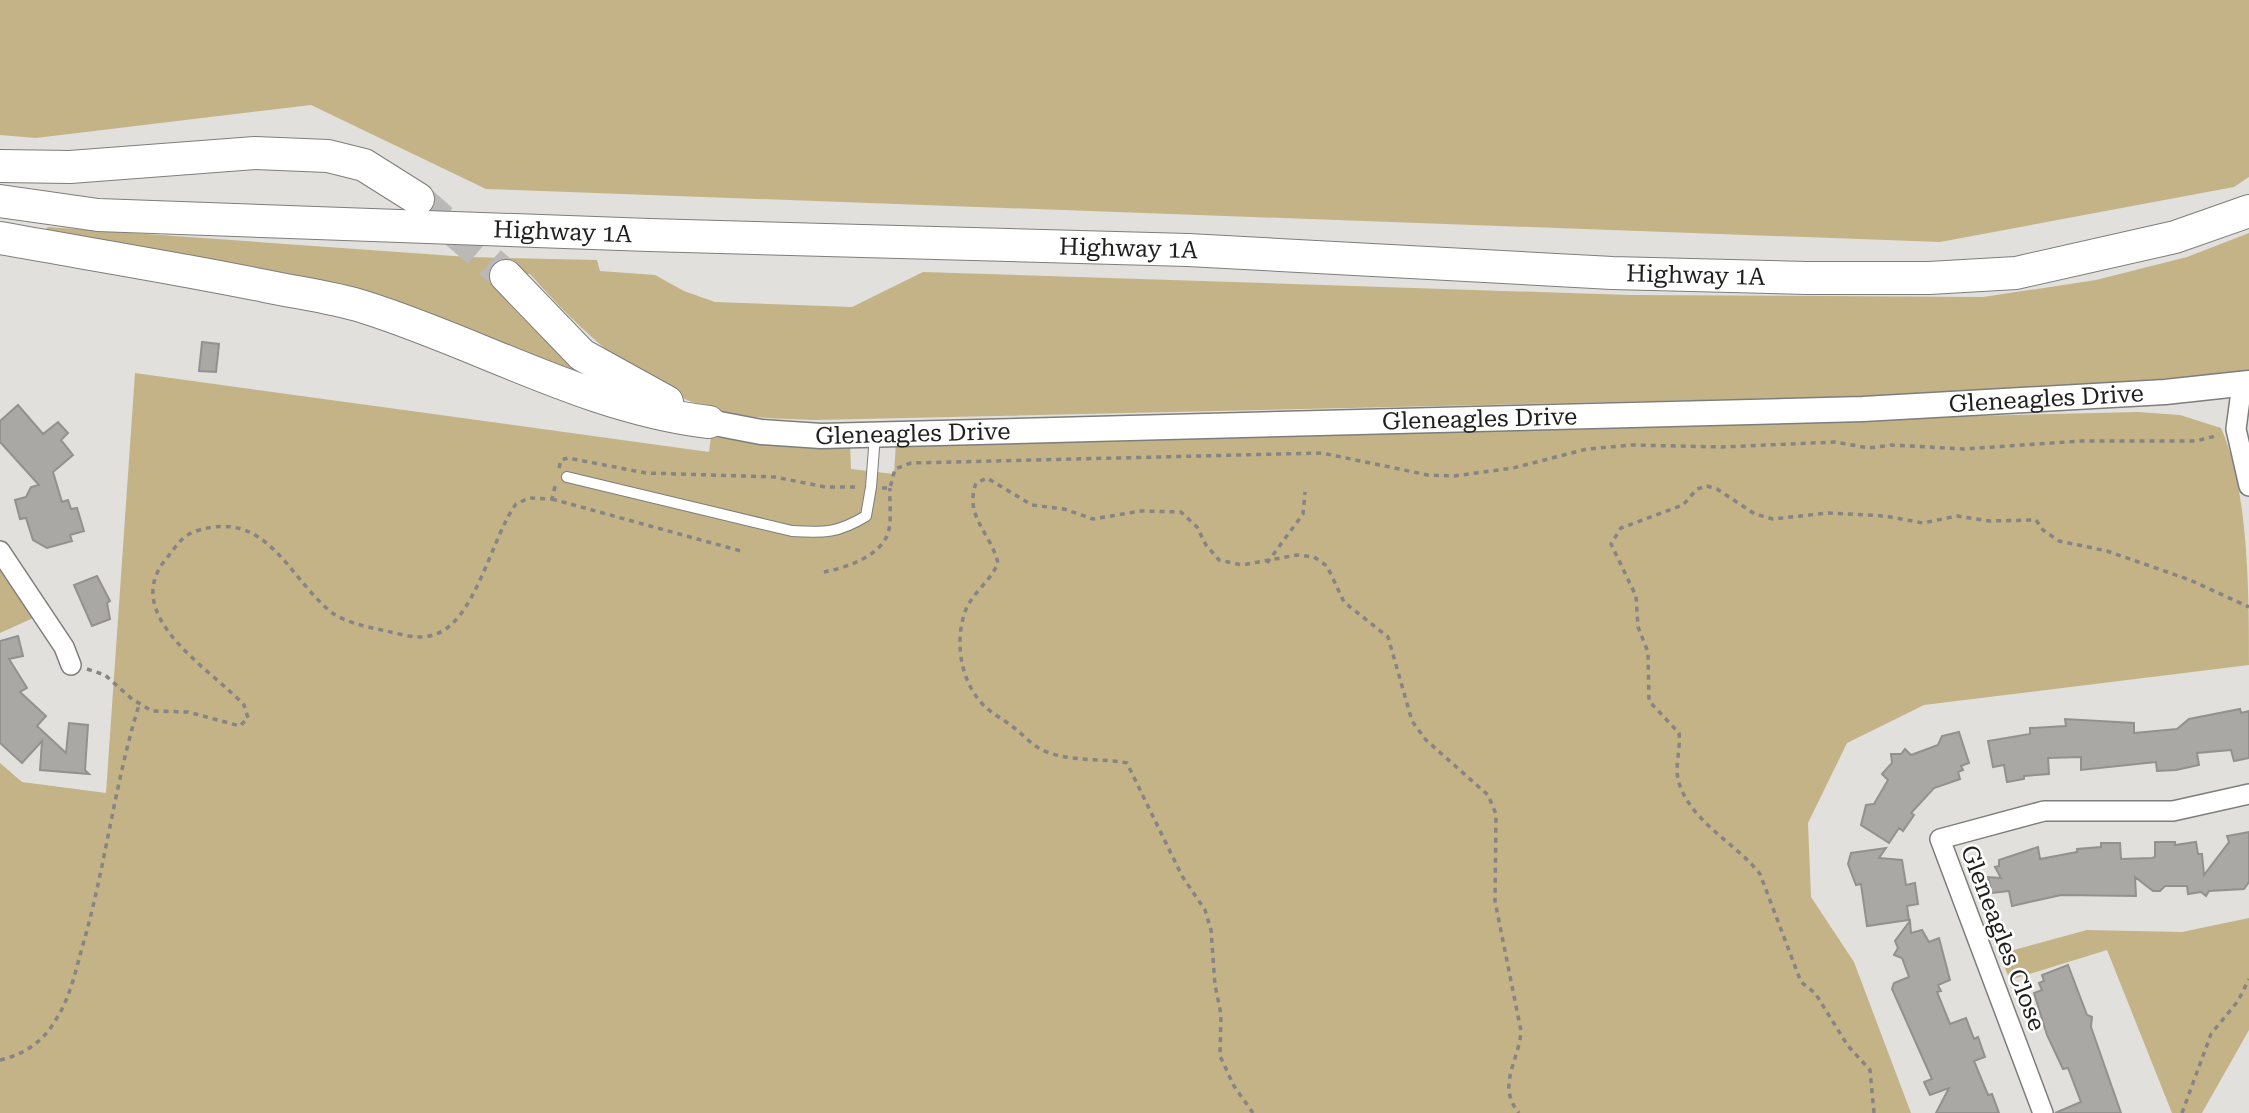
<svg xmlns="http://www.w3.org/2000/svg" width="2249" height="1113" viewBox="0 0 2249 1113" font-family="'Roboto Serif',serif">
<rect width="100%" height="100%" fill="#e1e0dd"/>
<path fill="#c4b387" d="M0 0H2249V177L2234 187 1940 242 486 189 311 105 36 138 0 135Z
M48 227 468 257 597 260 600 271 655 275 684 291 715 302 852 307 923 272 1629 295 1983 297 2096 280 2187 257 2249 233V373L1927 395 815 420C790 419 765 419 740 415 654 402 585 336 530 274H494L642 396 573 375 42 233Z
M135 373 709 452 711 437 764 442H850L851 469 894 474 896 442 2138 412 2180 415 2221 428C2249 490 2249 595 2249 665L1924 705 1847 743 1808 823 1811 897 1854 962 1911 1113H0V763L22 782 106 793Z
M0 552 42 614 0 633Z
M2249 918V1030L2202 1113H2172L2107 950 2010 980 1999 954 2087 930 2182 932Z"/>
<path fill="#a9a8a5" stroke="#92918e" stroke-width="2" d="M202 342 219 344 216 372 199 371Z
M18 405 43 434 58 422 68 433 61 440 73 455 53 472 62 502 68 500 71 509 77 508 84 531 70 535 72 541 47 548 33 540 26 518 20 519 15 500 26 497 31 487 39 485 0 442V421Z
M97 576 110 601 107 603 110 619 92 626 74 585Z
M18 636 23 656 9 659 27 688 20 692 46 716 37 726 66 753 69 723 88 725 85 770 89 774 40 770 42 741 22 763 0 743V641Z
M2240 709 2241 713 2249 711V758L2234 761 2231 750 2197 753 2199 765 2176 770 2157 771 2156 762 2081 770V757L2048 758 2049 774 2024 776V779L2007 782 2004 765 1993 767 1988 741 2030 734V728L2066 726 2065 719 2134 723V733L2177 729 2189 719Z
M1959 732 1969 763 1961 766 1963 770 1958 772 1960 779 1934 788 1911 813 1914 815 1903 831 1899 828 1889 843 1861 825 1866 805 1874 804 1888 780 1882 774 1892 763 1891 754H1901L1905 749 1911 755 1938 745 1942 736Z
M2249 832V882L2244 889 2209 891 2206 896 2201 892 2188 894 2187 886H2165L2160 891H2153L2135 877 2136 896 2061 895 2012 906 2009 891 1992 893 1988 877 2001 878 1995 867 1999 866V860L2038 847 2040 859 2077 852V849L2101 847V843H2120L2121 859 2152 858 2155 857V842H2175V845L2196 842 2198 854H2202L2204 875 2229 842 2227 836Z
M1886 848 1879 858 1902 860 1906 885 1915 883 1918 904 1907 906 1909 920 1867 926 1861 884 1856 885 1848 864 1851 853Z
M1910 921 1911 933 1922 930 1929 942 1939 938 1950 980 1938 985 1941 991 1937 992 1950 1024 1966 1018 1974 1039 1978 1037 1985 1057 1974 1061 1988 1095 1992 1094 1999 1113H1936L1949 1088 1930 1095 1924 1082 1932 1079 1892 989 1894 983 1909 977 1902 958 1894 955 1898 948 1895 941Z
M2068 965 2087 1015 2092 1017 2091 1027 2121 1113H2055L2081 1102 2068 1068 2063 1069 2047 1035 2034 993 2042 990 2039 983 2044 981 2042 975Z"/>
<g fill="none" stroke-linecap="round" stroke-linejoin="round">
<path stroke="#bab9b7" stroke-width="32" stroke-dasharray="32 16" stroke-linecap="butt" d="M418 199 506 276"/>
<defs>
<path id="service" d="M567 477 792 531C825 533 838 533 866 516L871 487 875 435"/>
<path id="minor" d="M2242 384 2236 429 2249 486
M0 551 64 647 71 665
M2043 1113 1940 839 2044 811H2173L2249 794"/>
<g id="tertiary">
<path id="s1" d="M709 422 761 432 821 436 1863 409 2165 392 2249 383"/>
</g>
<g id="primary">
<path d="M0 166 70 167 255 153 328 156 364 165 418 199"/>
<path id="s2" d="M0 201 98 215 649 235 1188 250 1612 273 1807 278H1929L2016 273 2175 237 2249 211"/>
<path d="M0 238C89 254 177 268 265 286 298 293 332 297 364 307 479 343 588 408 709 422"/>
<path d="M506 276 582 355 667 402"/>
</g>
</defs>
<use href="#service" stroke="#7e7d7b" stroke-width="12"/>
<use href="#minor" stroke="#7e7d7b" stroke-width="22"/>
<use href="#tertiary" stroke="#7e7d7b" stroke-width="27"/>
<use href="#primary" stroke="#7e7d7b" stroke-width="34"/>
<path stroke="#868583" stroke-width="3.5" stroke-dasharray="5 5" stroke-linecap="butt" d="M559 468 561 460 568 458 646 473 775 477 825 487H857
M882 488H890L895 469 911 463 1322 453 1428 475 1454 476 1513 468 1587 449 1632 445 1722 447 1835 442 1869 448 1892 445 1964 449 2081 441H2196L2219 435
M552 499 741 551
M1267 563 1303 514 1305 492
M824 572C845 568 875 558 886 538 893 526 889 501 890 488
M87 669 105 675 132 699 152 711 188 712 240 726 248 718 244 705C211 669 119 616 166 559 176 547 181 536 196 531 267 508 287 576 331 612 346 623 368 627 386 631 401 634 418 640 433 635 475 624 491 538 516 504L529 498 552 499 556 482
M0 1060C23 1055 43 1042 55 1021 71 997 76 968 84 941 106 863 115 782 139 705
M1253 1113 1234 1086 1220 1056 1221 1014 1215 985 1211 930 1205 910 1182 876 1127 763C1101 758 1074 762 1047 752 1033 747 1025 736 1013 727 1002 718 988 712 979 700 960 677 955 640 965 612 971 594 990 582 998 563 990 531 964 517 976 483L987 478 1032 505 1064 509 1093 519 1141 511 1181 512 1197 527 1206 545 1219 560 1242 565 1297 555 1314 557 1327 566 1344 602 1388 637 1412 721 1426 740 1488 795 1496 814 1495 901 1521 1031C1519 1062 1496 1085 1519 1113
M1874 1113 1870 1070 1848 1046 1815 993 1801 982 1760 874C1736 843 1692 823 1679 783 1674 768 1681 748 1679 733L1649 701 1648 652 1638 627 1636 596 1611 544 1621 528 1683 505 1697 489 1707 486 1717 489 1755 514 1773 519 1828 513 1885 516 1923 523 1957 516 1990 521 2036 520 2043 530 2059 541 2107 551 2190 580 2249 607
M2182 1113 2211 1034 2238 1001 2249 979"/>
<use href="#service" stroke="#fff" stroke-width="10"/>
<use href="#minor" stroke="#fff" stroke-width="19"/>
<use href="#tertiary" stroke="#fff" stroke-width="24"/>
<use href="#primary" stroke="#fff" stroke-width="32"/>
</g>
<g text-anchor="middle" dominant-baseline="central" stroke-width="5" stroke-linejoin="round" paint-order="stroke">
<g font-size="24" fill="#1f1f1e" stroke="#fff">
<text stroke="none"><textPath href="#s2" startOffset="564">Highway 1A</textPath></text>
<text stroke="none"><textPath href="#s2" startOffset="1130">Highway 1A</textPath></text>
<text stroke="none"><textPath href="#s2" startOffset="1698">Highway 1A</textPath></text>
<text stroke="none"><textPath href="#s1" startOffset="1339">Gleneagles Drive</textPath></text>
<text stroke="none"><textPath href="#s1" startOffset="772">Gleneagles Drive</textPath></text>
<text stroke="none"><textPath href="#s1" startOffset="205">Gleneagles Drive</textPath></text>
<text transform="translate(2003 938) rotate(69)">Gleneagles Close</text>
</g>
</g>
</svg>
